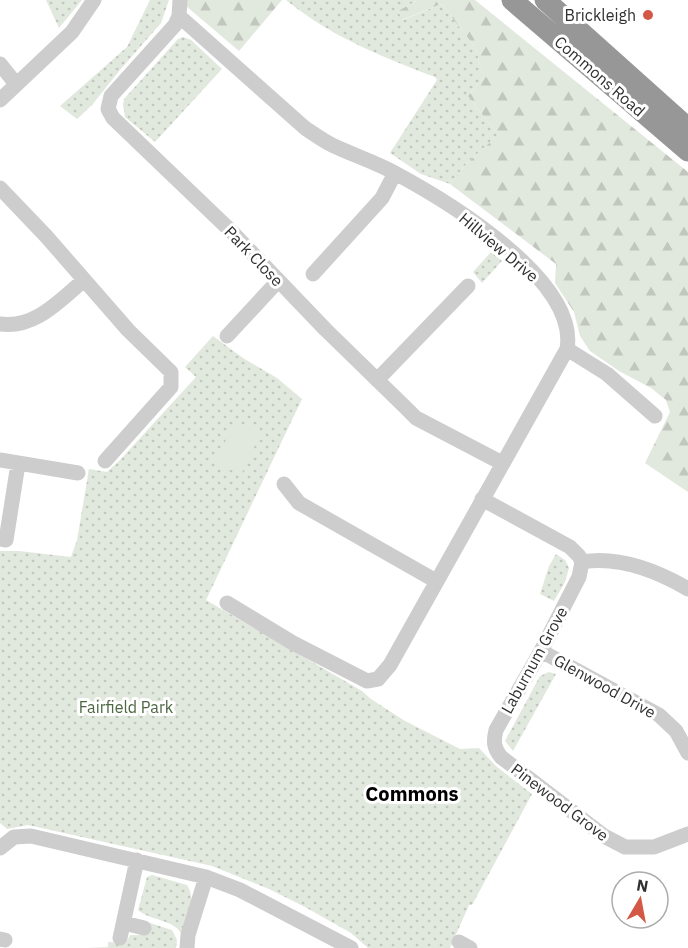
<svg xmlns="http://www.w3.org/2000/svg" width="688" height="948" viewBox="0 0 688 948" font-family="'IBM Plex Sans',sans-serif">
<defs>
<pattern id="grass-dots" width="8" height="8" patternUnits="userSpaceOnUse" patternTransform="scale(1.5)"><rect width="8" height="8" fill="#e1e8dd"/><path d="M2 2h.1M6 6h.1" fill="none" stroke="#c1c7be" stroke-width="1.8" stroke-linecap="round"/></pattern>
<pattern id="forest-firs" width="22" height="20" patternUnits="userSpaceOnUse" patternTransform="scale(1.5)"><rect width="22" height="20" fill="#e1e8dd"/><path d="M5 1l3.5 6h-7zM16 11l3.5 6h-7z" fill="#c1c7be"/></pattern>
</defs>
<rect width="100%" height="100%" fill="#fff"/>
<path fill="url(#grass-dots)" d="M46 0H82L59 28Z
M150 0H169L161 23 120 70 92 105 77 119 60 106 127 47Z
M286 0H418L398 11 403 20 441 4 476 48 483 78 468 96 498 135 467 163 450 184 421 174 390 153 437 80 435 77C382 57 330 36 286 0Z
M183 37 191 40 222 69 155 142 125 117 123 105 124 99 178 39Z
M491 252 502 261 482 283 473 272Z
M213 336 243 358 277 378 302 399 206 600 362 691 371 699 405 721 460 749 479 748 497 767 532 794 472 905H469L450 948H368L351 933 305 907 269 889 212 866 28 825 7 829 0 823V551H19L71 557 77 540 89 469 107 472 120 460 196 377 185 367Z
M556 554 565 560 569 568 565 582 554 601 540 594 549 566Z
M549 672 556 674 513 751 505 741 540 676Z
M152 875 187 885C197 900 187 918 182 935 175 919 150 921 138 910L147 877Z
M147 922 172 930 177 940 176 948H87L108 947V942L126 943 130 935H144Z"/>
<path fill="url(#forest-firs)" d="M186 0H282L239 51 186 6Z
M418 0H475L688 172V492L645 463 670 412 666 400 651 388 619 371 590 351 580 336 574 312 555 283 556 264 450 184 467 163 498 135 468 96 483 78 476 48 441 4 402 20 398 11Z"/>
<path fill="#e1e8dd" d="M235 421 261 433 241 475 215 462Z"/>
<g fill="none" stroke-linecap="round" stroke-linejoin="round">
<path stroke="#cdcdcd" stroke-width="15" d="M180 0 179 16 305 128C314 134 322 140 332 145 353 155 375 162 395 173 447 201 579 280 567 349L390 665 378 679 367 681 293 643 227 603
M179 16 175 25 111 96 108 109 113 118 233 233 325 329 406 408 416 418 502 463
M0 64 16 84
M0 100 72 32 94 0
M0 188 46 236 128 330 171 372V387L105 461
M313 274 382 198 395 173
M0 324C35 329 60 300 84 280
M227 336 278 281
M567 349 607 374 655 416
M377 380 468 286
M0 460 78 473
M284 484 299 503 436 581
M482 499 570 547 579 556 582 562
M0 539 6 540 18 464
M582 562 579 577 541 651 496 730C493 742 494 748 501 757L604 836 625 847H654L688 834
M582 562C618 556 657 571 688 589
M541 651 659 715 676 731 688 753
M0 848 14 837 31 836 206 877 240 890 351 948
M124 923 144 928
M120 938 137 860
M0 939 5 940
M459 942 470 948
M187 948 188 935 206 877"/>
<path stroke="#979797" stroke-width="21" d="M512 0 688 151
M545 0 688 128"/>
</g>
<circle fill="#d35846" stroke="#fff" stroke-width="2" cx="648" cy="15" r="6"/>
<g text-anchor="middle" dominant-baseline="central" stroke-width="6" stroke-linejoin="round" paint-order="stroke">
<g font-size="16" fill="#303030" stroke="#fff" text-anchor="end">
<text x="636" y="15">Brickleigh</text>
</g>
<g font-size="16" fill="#303030" stroke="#fff">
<text transform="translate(600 76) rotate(41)">Commons Road</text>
<text transform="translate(499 247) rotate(40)">Hillview Drive</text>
<text transform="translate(254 256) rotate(46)">Park Close</text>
<text transform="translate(534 660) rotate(-61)">Laburnum Grove</text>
<text transform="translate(605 686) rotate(29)">Glenwood Drive</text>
<text transform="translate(560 802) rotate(37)">Pinewood Grove</text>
</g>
<g font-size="16" fill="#4c6742" stroke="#fff">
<text x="126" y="707">Fairfield Park</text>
</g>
<g font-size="20" font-weight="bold" fill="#000" stroke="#fff">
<text x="412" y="793">Commons</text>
</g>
</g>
<g transform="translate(640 900) rotate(10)"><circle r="28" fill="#ffffff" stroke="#acacac" stroke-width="1.5"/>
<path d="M0-4.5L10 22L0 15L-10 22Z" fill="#d35846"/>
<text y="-9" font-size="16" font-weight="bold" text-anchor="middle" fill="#303030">N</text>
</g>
</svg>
